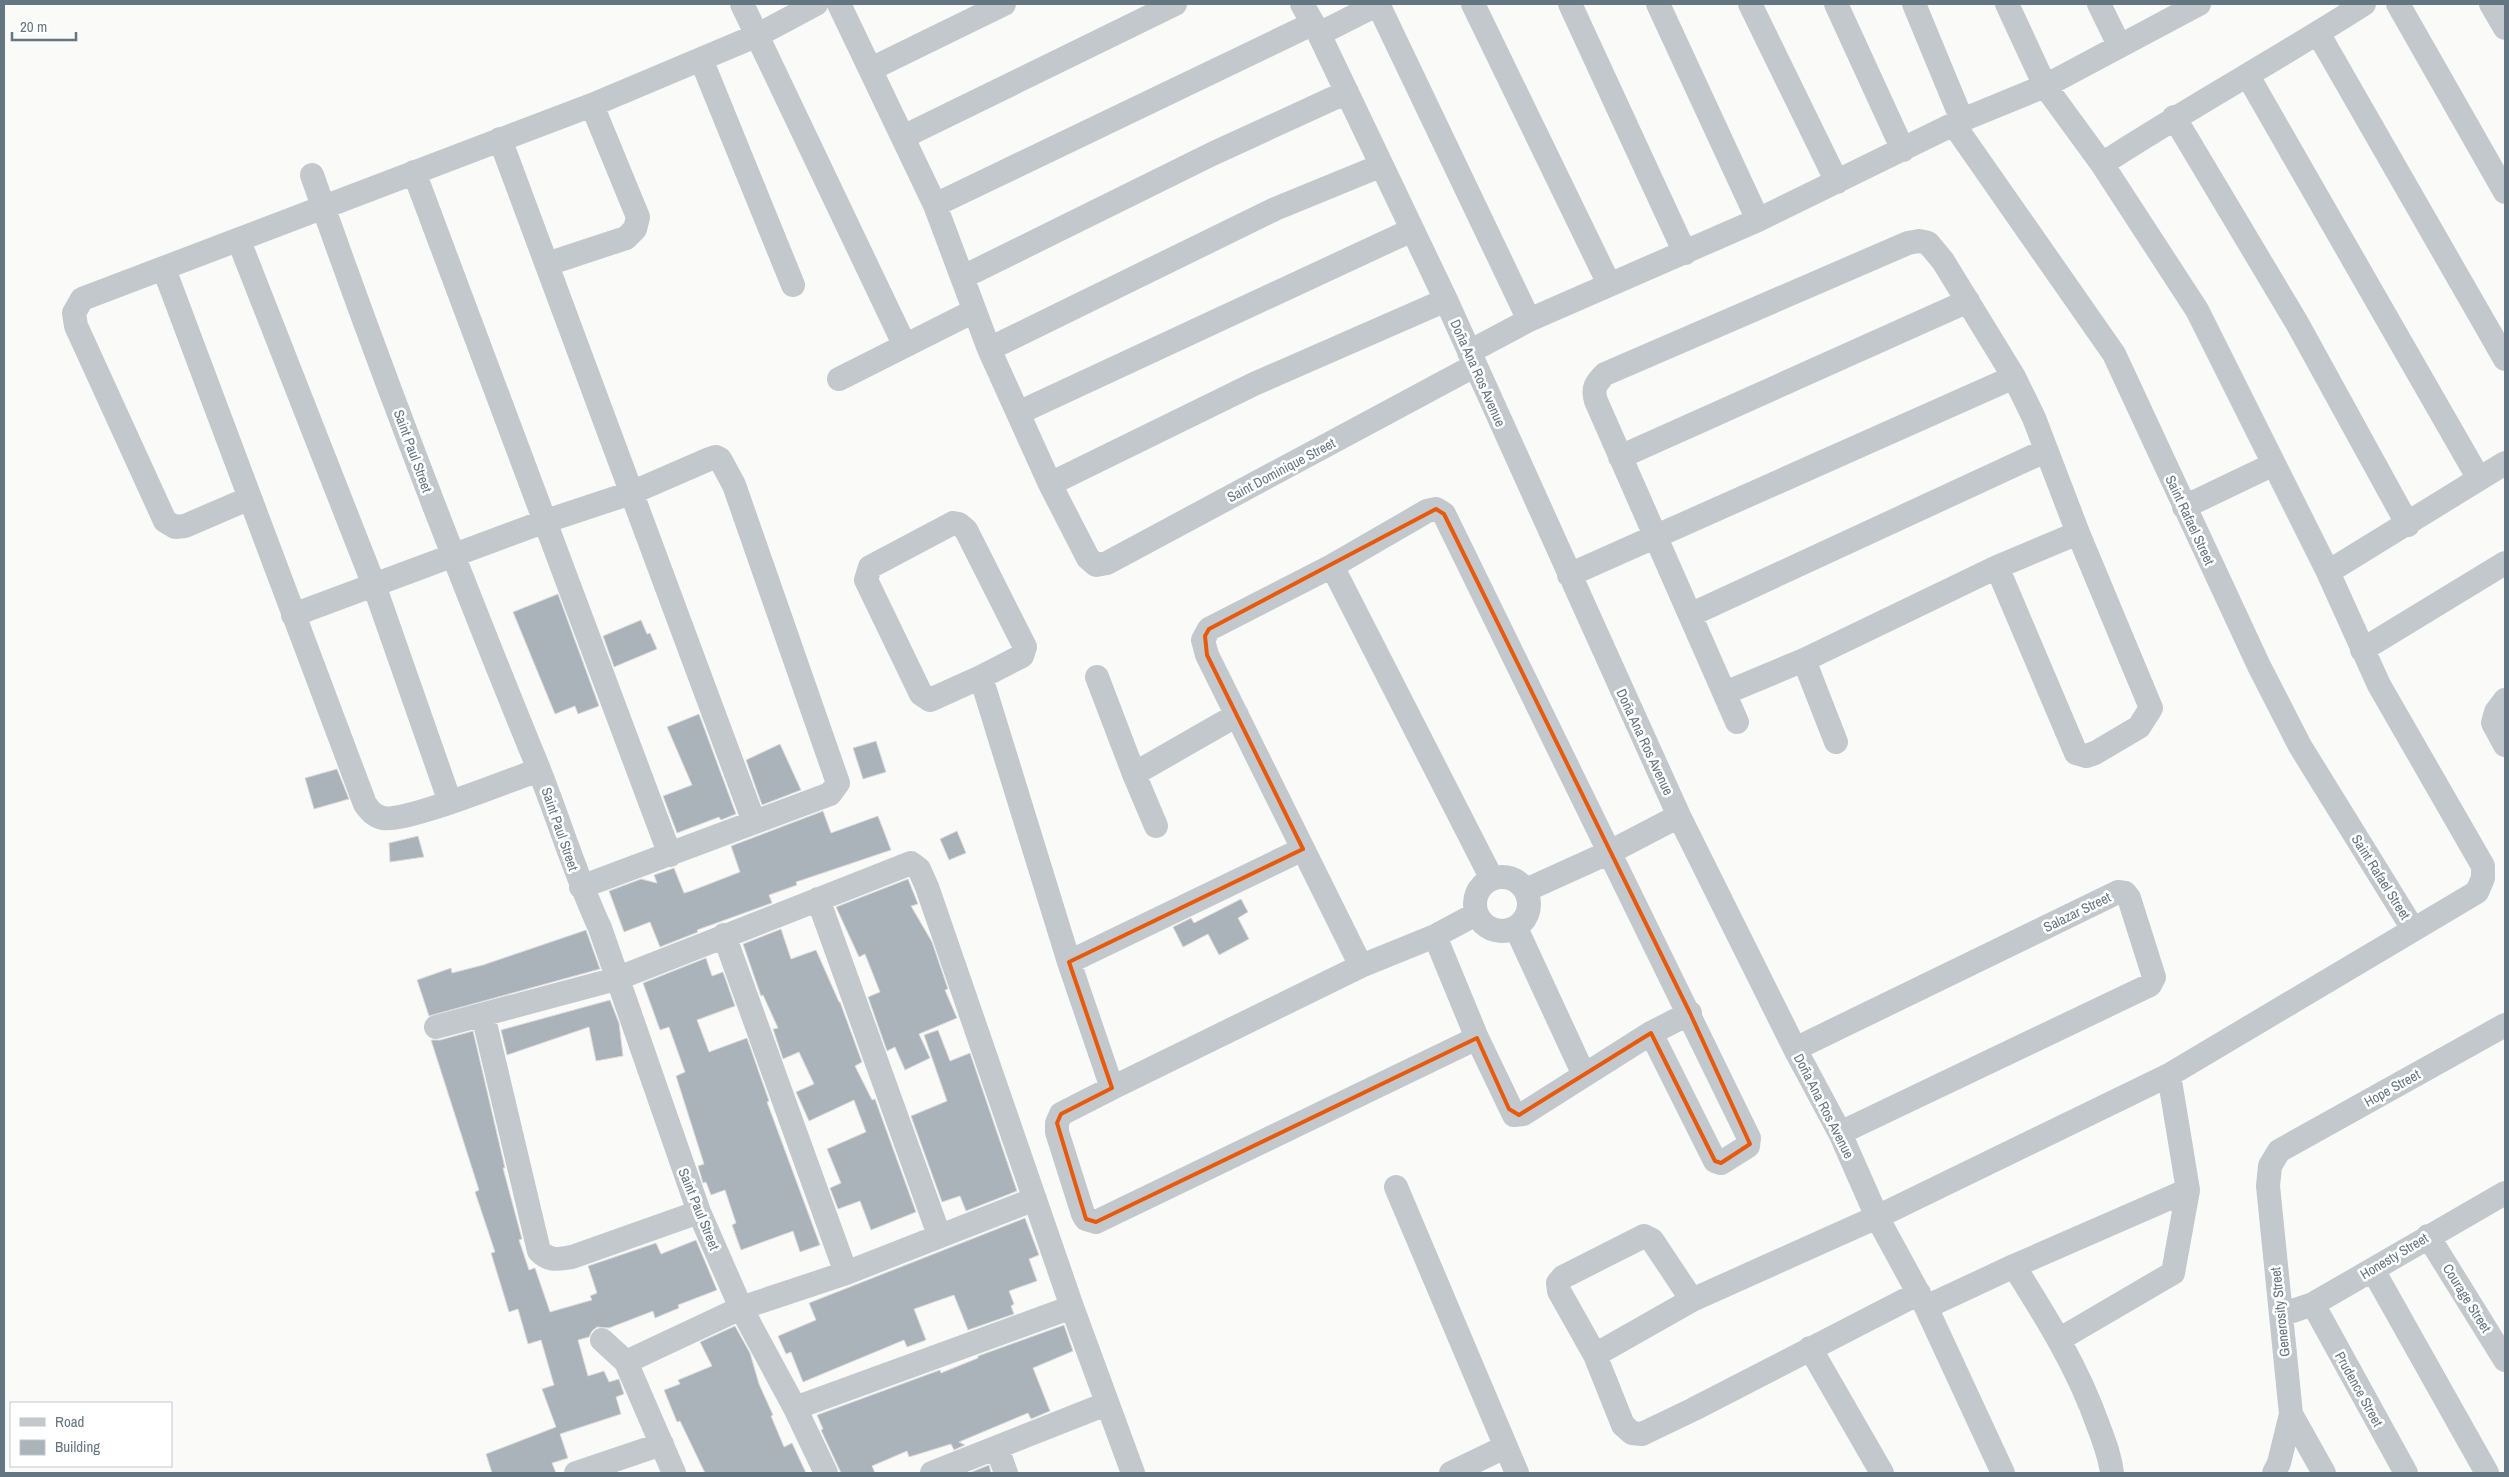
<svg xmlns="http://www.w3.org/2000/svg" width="2509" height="1477" viewBox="0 0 2509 1477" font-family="'Archivo Narrow',sans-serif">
<rect width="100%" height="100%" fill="#fafaf8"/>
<path fill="#aab3b9" stroke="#dcdcda" d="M558 594 599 706 578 714 575 706 555 714 513 612Z
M641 620 647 634 650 633 657 649 614 667 603 636Z
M699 714 736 814 721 820 719 817 677 833 663 796 692 785 667 727Z
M876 741 886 772 863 779 853 748Z
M780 744 801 790 762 805 746 760Z
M337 769 349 799 314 809 305 778Z
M823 811 831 833 878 816 891 850 796 882 797 885 769 895 772 903 697 930 698 932 660 947 650 922 624 932 609 891 641 879 657 883 654 875 674 868 684 893 691 891 740 872 731 846Z
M957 831 966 853 949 860 940 839Z
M418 836 424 857 390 862 389 843Z
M908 879 918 904 911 906 932 942 948 989 945 990 957 1018 919 1034 930 1058 905 1070 895 1047 887 1051 868 997 880 992 865 954 859 957 836 907Z
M1241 899 1248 912 1238 918 1249 939 1219 955 1208 934 1183 947 1173 927 1191 918 1194 923Z
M781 929 791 959 816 950 839 1002H840L862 1062 855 1066 872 1100 875 1099 916 1212 871 1230 860 1201 838 1209 830 1188 841 1183 827 1149 866 1132 854 1100 809 1121 796 1092 814 1084 799 1052 783 1059 773 1029 778 1028 763 995 761 996 743 944Z
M586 930 600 969 429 1016 417 980 451 968 452 973 483 965Z
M706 958 712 976 723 972 735 1006 697 1020 709 1052 747 1038 769 1101 767 1102 820 1245 800 1252 793 1231 741 1250 732 1225 736 1223 725 1190 711 1195 706 1182 703 1183 698 1166 704 1164 676 1076 685 1072 669 1027 660 1030 643 983Z
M610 1000 619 1023 623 1056 596 1061 589 1027 507 1055 501 1030Z
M938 1030 950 1061 970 1053 1017 1191 966 1211 960 1196 942 1202 911 1116 947 1101 924 1035Z
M473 1031 505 1168H503L522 1239 519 1240 529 1270 535 1268 550 1312 592 1300 590 1296 597 1293 588 1266 656 1243 661 1254 696 1240 717 1290 678 1305 679 1308 655 1318 653 1311 609 1328 597 1327 592 1331 589 1337 578 1340 588 1376 604 1371 609 1382 619 1379 624 1394 616 1397 621 1414 560 1434 568 1458 552 1463 556 1473H492L486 1454 556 1427 542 1389 554 1385 541 1340 528 1344 518 1309 509 1312 491 1253 495 1252 475 1192 479 1190 431 1040H440Z
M1025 1218 1039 1255 1029 1259 1037 1281 1009 1291 1014 1304 1011 1306 1014 1314 968 1330 954 1295 914 1309 926 1340 907 1347 904 1340 803 1382 791 1352 786 1354 778 1336 816 1320 809 1303Z
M1064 1325 1073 1351 1033 1368 1050 1411 1031 1419 1028 1413 959 1442 965 1445 954 1450 951 1444 909 1457 907 1451 872 1466 875 1473H841L821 1430 823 1429 817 1415 940 1370 941 1373 978 1358V1356Z
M735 1326 750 1353 759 1384 773 1415 771 1416 784 1447 792 1443 806 1473H705L680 1421 677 1422 664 1390 680 1384 678 1380 712 1366 700 1342Z
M989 1465 991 1473H969Z"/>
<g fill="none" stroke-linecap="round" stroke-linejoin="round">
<path stroke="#c3c8cc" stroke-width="24" d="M742 4 905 346
M839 4 935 205 989 349 1050 484 1088 558 1096 565 1107 563 1474 366
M1302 4 1319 34 1446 300 1679 816 1795 1049 1840 1133 1877 1217 1926 1307 2003 1473
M1378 4 1529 320
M1473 4 1609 284
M1570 4 1685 253
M1658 4 1758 220
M1750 4 1837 182
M1836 4 1903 150
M1914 4 1962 120 1959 132 2114 354 2259 666 2300 746 2413 929
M2099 4 2119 45
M2398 4 2505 192
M2491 4 2505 28
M2318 33 2505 359
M1319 34 1378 4
M701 59 793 285
M871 69 1004 4
M2248 76 2479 479
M2174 117 2297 323 2408 525
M903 137 1175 4
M500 139 754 822
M2102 164C2188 108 2278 59 2364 4
M414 172 670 855
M312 175C380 369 454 561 531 750 556 809 573 870 600 928L699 1212 741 1308 795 1408 826 1473
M935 205 1312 24
M239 241 374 585 450 802
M547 264 626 238 635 229 638 217 592 105
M164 269 365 804C370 811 374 816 383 818 406 823 512 779 539 770
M963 277 1212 154 1347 92
M989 349 1275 209 1380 166
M1469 352 1529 320 1758 220 1962 120 2045 86 2199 4
M839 379 974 311
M1018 413 1412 230
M1620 457 1968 301
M1050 484 1254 384 1446 300
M250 498 185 526 175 527 165 521 76 326 74 313 82 299 592 105 758 35 816 4
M2184 507 2274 464
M1332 566 1492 879
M2328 572 2505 463
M1569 575 2014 377
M293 615 543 522 631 493 707 460 716 457 720 459 734 485 838 783 830 794 581 887
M1690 615 2045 451
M2362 650 2505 563
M1804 660 1836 742
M981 677 1022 656 1025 647 966 530 959 524 953 523 870 567 866 580 921 694 930 700 981 677 1069 962 1112 1088 1061 1114 1057 1123V1132L1083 1214 1086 1219 1096 1222 1477 1038
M1097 677 1134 774 1237 715
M1725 693 1804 660 1997 567 2078 533
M2505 700 2496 712 2493 723 2505 745
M1737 722 1596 401C1592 388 1596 383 1605 374L1908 243 1919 241 1928 243 1943 261 2014 377 2034 418 2078 533 2151 708 2139 727 2095 753 2086 756 2076 753 1997 567
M1134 774 1156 826
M1475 904a27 27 0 1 1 54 0a27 27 0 1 1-54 0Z
M1526 890 1610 852 1679 816
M818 899 939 1235
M1516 928 1584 1075
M724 935 846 1273
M1435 936 1477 1038 1514 1115 1523 1114 1651 1033 1690 1013
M1069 962 1303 849
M1361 966 1207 655 1203 640 1209 629 1332 566 1427 511 1436 509 1444 514 1749 1138 1748 1146 1721 1163 1715 1161 1651 1033
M483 1015 539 1251C550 1262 558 1259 572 1257L699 1212
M436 1027 616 979 911 863 919 869 927 887 1072 1307 1133 1473
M1795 1049 2118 892 2125 893 2129 898 2154 977 2150 985 1840 1133
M1112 1088 1361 966 1435 936 1476 914
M1396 1187 1517 1473
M2428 1236 2505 1360
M2014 1266C2046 1317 2078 1368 2098 1425 2104 1441 2110 1456 2112 1473
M2373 1270 2487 1473
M1692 1300 1652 1240 1644 1236 1563 1277 1558 1283 1559 1291 1595 1355 1623 1425 1632 1433 1642 1434 1694 1409 1919 1293
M2313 1304 2406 1473
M1926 1307 2014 1266 2188 1190
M2281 1315 2313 1304 2505 1193
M2060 1339 2173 1273 2188 1190 2169 1075
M602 1340 626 1362
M1810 1348 1882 1473
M1595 1355 1692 1300 1877 1217 2169 1075 2477 892 2483 878V866L2379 685 2328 572 2197 310 2102 164 2045 86 2007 4
M795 1408 1072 1307
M2291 1414 2324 1473
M997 1448 1006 1473
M576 1473 662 1444
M674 1473 626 1362 741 1308 846 1273 1035 1199
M932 1473 1106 1404
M1451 1473 1505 1447
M2274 1473 2279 1463 2291 1414 2268 1186 2270 1166 2279 1151 2505 1025"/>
</g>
<path fill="none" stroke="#e8590c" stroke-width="4" stroke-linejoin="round" d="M1436 509 1444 514 1690 1013 1750 1144 1721 1163 1715 1161 1651 1033 1519 1115 1509 1109 1477 1038 1096 1222 1086 1219 1057 1123 1061 1114 1112 1088 1069 962 1303 849 1207 655 1205 636 1209 629Z"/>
<g text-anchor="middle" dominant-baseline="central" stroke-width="5" stroke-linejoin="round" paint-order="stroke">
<g font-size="14" fill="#657683" stroke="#fff">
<text transform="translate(1478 373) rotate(66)">Doña Ana Ros Avenue</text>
<text transform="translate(413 451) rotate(70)">Saint Paul Street</text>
<text transform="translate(1281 470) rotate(-28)">Saint Dominique Street</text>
<text transform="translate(2190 520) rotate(65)">Saint Rafael Street</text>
<text transform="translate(1645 742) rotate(65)">Doña Ana Ros Avenue</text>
<text transform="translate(560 829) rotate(71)">Saint Paul Street</text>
<text transform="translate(2381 877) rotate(58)">Saint Rafael Street</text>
<text transform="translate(2077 912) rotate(-26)">Salazar Street</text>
<text transform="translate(2392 1088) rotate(-29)">Hope Street</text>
<text transform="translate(1824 1106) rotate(63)">Doña Ana Ros Avenue</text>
<text transform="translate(699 1209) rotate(68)">Saint Paul Street</text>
<text transform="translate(2394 1256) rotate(-31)">Honesty Street</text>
<text transform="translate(2467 1298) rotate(58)">Courage Street</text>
<text transform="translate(2280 1312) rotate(-96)">Generosity Street</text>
<text transform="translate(2359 1389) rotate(61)">Prudence Street</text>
</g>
</g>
<rect width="2509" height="1477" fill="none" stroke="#657683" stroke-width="10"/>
<rect x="10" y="1402" width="162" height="65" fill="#ffffff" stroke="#c1c8cd"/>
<rect x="20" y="1418" width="25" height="8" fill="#c3c8cc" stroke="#c1c8cd"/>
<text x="55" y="1427" font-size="15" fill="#657683">Road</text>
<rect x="20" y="1440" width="25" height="15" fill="#aab3b9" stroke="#c1c8cd"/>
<text x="55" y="1452" font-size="15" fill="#657683">Building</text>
<path d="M12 32v8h64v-8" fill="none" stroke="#657683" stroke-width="2.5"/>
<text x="20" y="32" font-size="15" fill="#657683" stroke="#ffffff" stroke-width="4" paint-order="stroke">20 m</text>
</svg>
